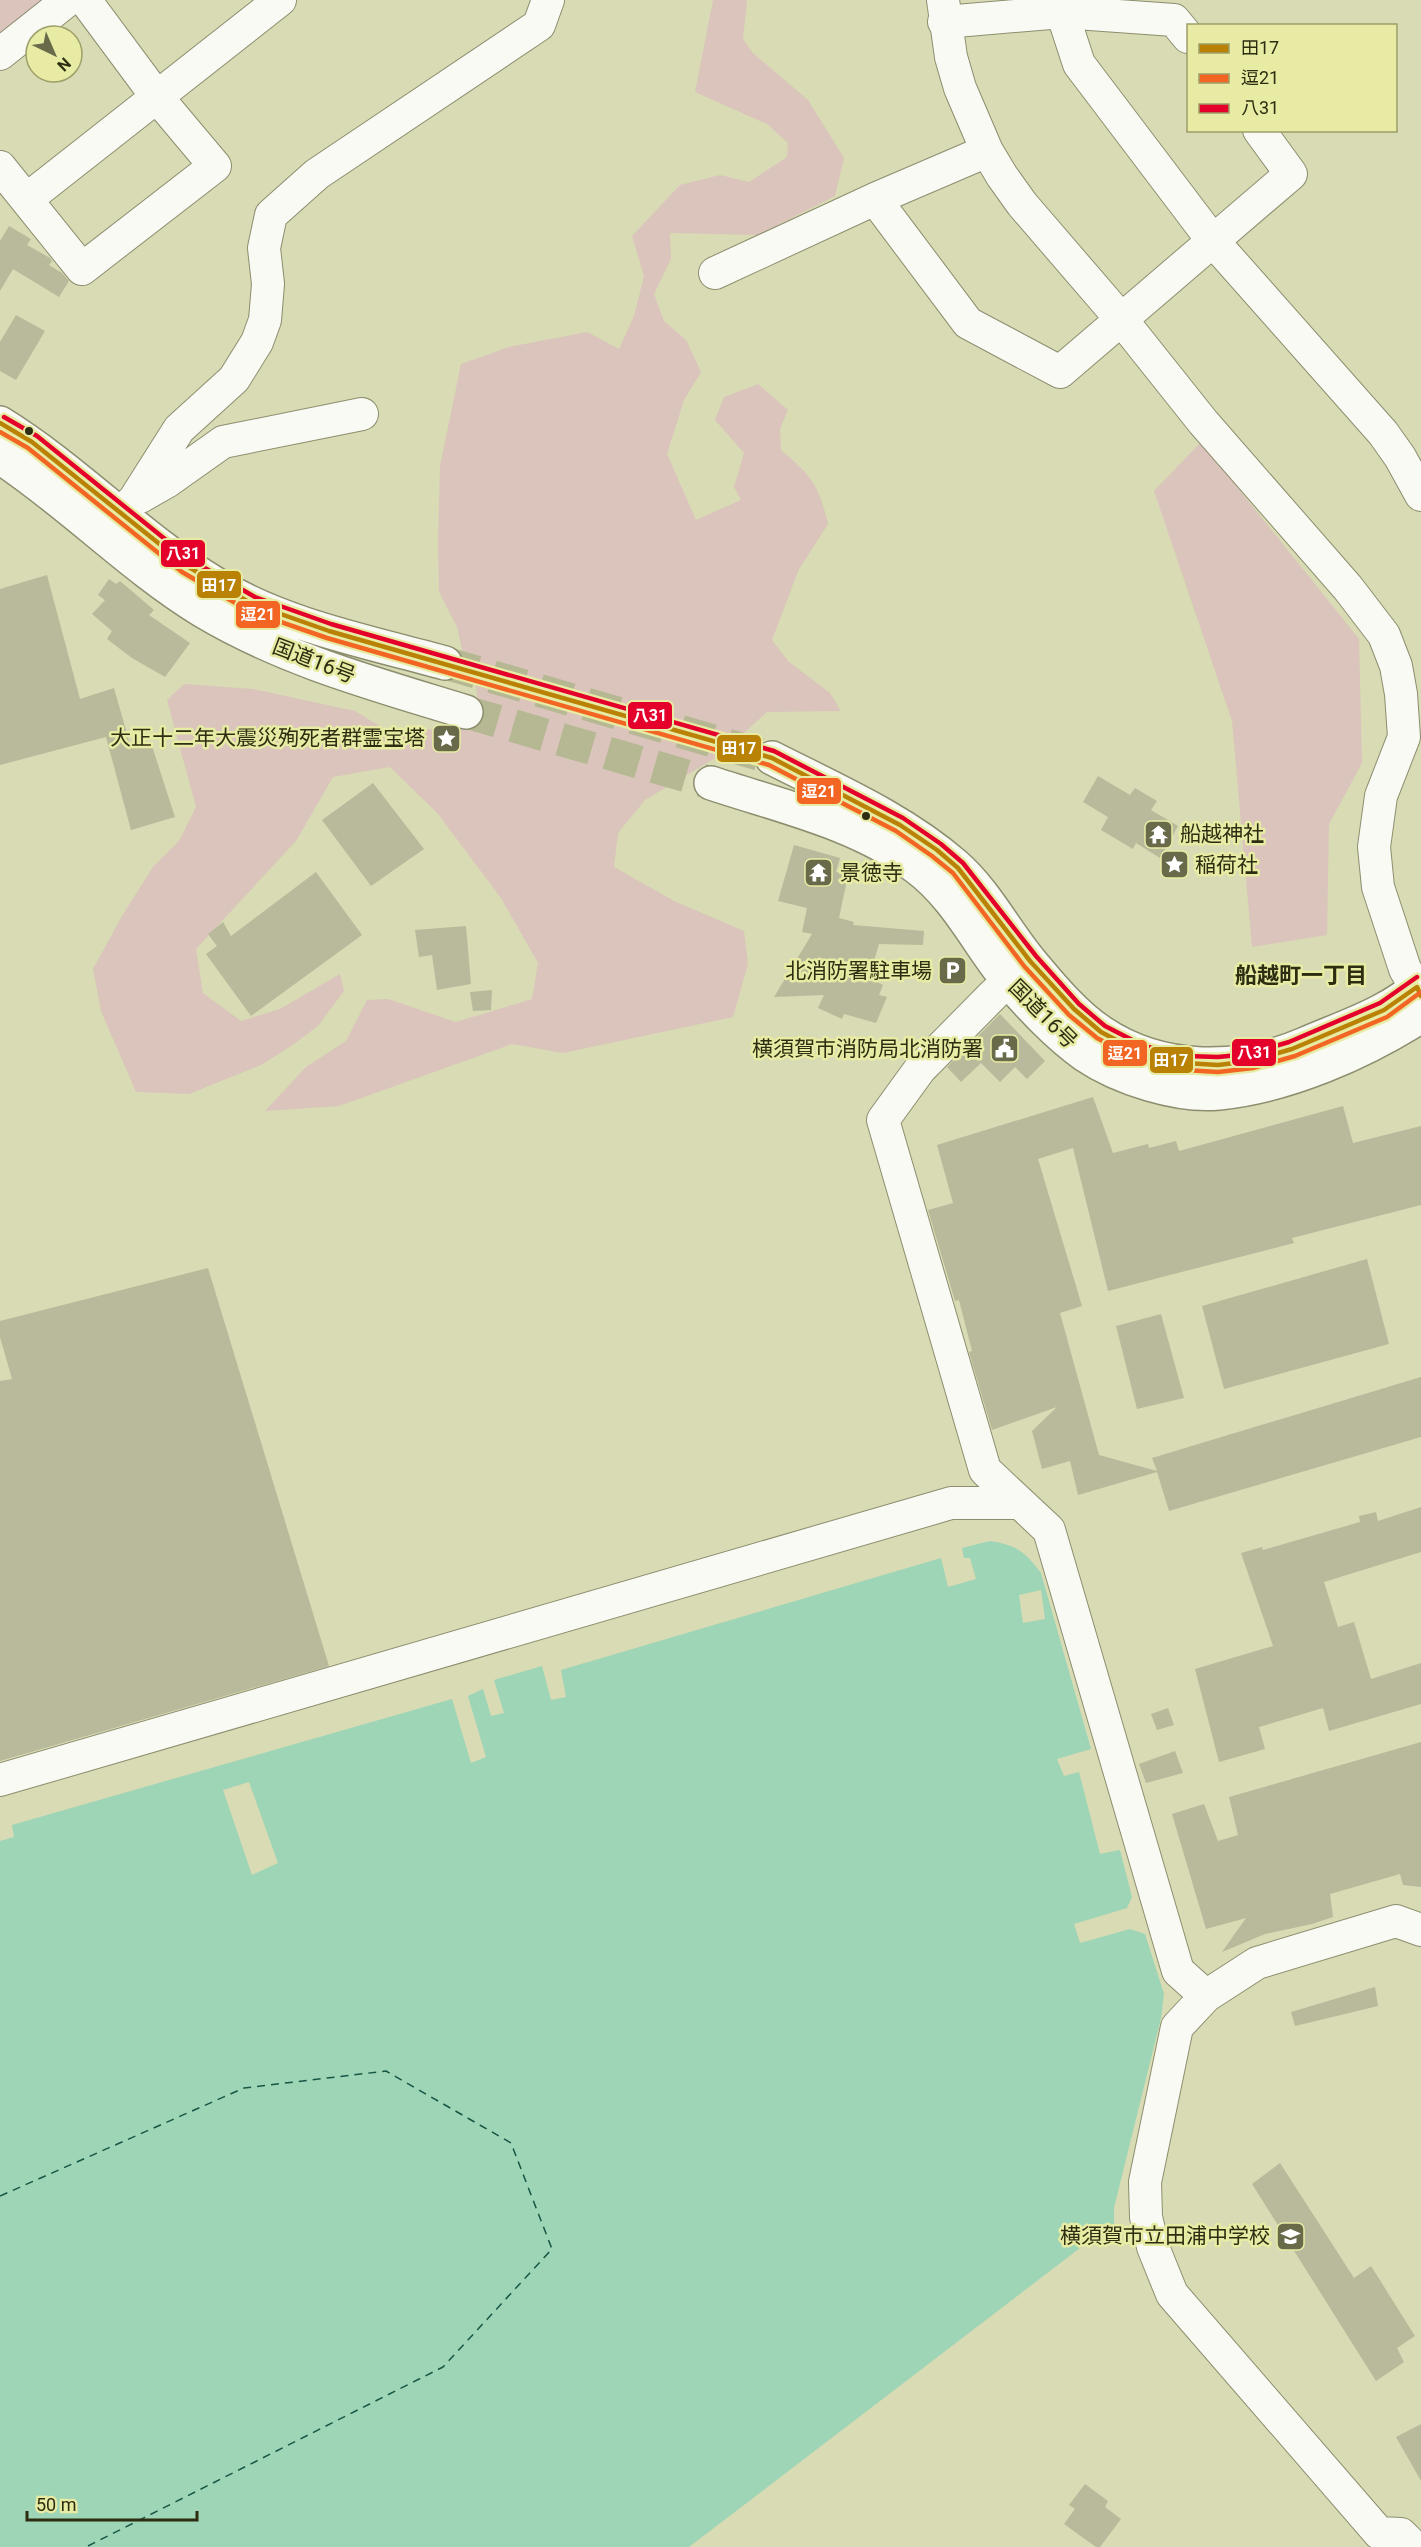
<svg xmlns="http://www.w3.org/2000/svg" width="1421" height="2547" viewBox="0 0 1421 2547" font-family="Roboto,'Noto Sans JP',sans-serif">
<rect width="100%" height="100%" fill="#d8dbb3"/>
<path fill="#dac4bc" d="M0 0H53L0 38Z
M713 0H747L743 39 753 53 808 100 844 158 835 196 758 235 670 233 671 259 654 294 664 321 686 340 701 372 684 400 667 454 696 520 741 500 734 487 744 453 715 420 724 397 758 384 788 410 780 429 781 450C812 477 818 483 828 524L799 569 772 640 788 661 830 693 841 711 767 712 717 757 645 800 618 833 614 867 674 901 744 931 748 964 733 1017 563 1053 512 1044 339 1106 265 1111 306 1067 346 1041 367 1000 388 999 456 1022 532 999 538 963 501 898 438 814 390 767 333 777 296 841 196 949 203 993 241 1021 280 1009 340 974 344 991 318 1026 291 1046 261 1065 189 1094 136 1092 101 1011 93 969 122 916 153 867 179 841 196 807 167 700 184 684 253 689 355 711 393 734 467 725 479 707 476 688 464 658 457 627 439 592 438 544 440 466 461 364 509 347 587 332 619 349 634 316 644 276 632 236 680 185 720 175 749 182 787 157 788 143 767 124 695 92Z
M1201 442 1359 639 1362 763 1329 824 1327 935 1252 947 1232 721 1154 491Z"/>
<path fill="#9dd5b6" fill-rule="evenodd" d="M990 1541C1017 1545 1025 1552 1041 1573L1091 1749 1057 1759 1064 1776 1079 1772 1100 1854 1120 1850 1132 1897 1127 1908 1074 1924 1080 1943 1130 1929 1145 1934 1164 1994 1161 2018 1114 2208V2228L1102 2237 1097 2235 689 2547H0V1841L14 1837 12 1825 452 1699 471 1763 486 1757 468 1696 483 1689 491 1716 504 1713 494 1680 542 1666 551 1700 566 1697 561 1670 941 1558 948 1587 976 1579 970 1558H964L962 1548ZM1041 1590 1045 1619 1023 1623 1019 1595ZM249 1782 278 1863 252 1875 223 1790Z"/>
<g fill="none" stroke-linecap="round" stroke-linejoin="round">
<path stroke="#175745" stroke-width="1.5" stroke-dasharray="8 6" stroke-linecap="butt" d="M0 2196 244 2088 386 2071 511 2143 552 2249 443 2367 86 2547"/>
</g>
<path fill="#b8ba9b" d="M9 226 31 239 27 245 50 258 52 261 49 265 62 273 69 281 59 297 13 269 0 291V241Z
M16 315 45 331 16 380 0 371V342Z
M47 575 80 699 114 688 131 748 151 743 175 817 131 830 106 737 0 765V589Z
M109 579 116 584 120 581 154 610 149 615 190 643 165 677 132 658 107 639 112 631 92 614 105 600 98 595Z
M1098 776 1130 795 1135 788 1157 801 1151 810 1178 826 1160 858 1136 843 1133 849 1101 830 1108 817 1083 802Z
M373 783 424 849 371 886 322 820Z
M794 845 840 858 836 872 848 875 839 918 854 922 853 925 924 931 923 945 879 944 869 978 883 985 879 995 887 997 876 1023 844 1014 842 1019 818 1008 824 995 774 997 812 934 802 932 807 908 778 901Z
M316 872 362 935 251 1016 206 954 217 946 208 934 223 922 231 936Z
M466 926 471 984 437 990 432 955 419 957 415 930Z
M492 990 491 1010 473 1011 470 992Z
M1000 1014 1045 1061 1027 1079 1015 1067 1000 1082 981 1063 961 1082 947 1067Z
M1093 1097 1113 1153 1148 1144 1149 1148 1176 1141 1179 1151 1343 1106 1353 1143 1421 1126V1205L1292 1238 1294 1243 1108 1291 1073 1148 1038 1159 1082 1306 1060 1313 1099 1455 1157 1471 1152 1458 1421 1377V1437L1169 1511 1157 1472 1078 1495 1070 1461 1042 1469 1032 1431 1057 1407 992 1430 969 1352 972 1351 959 1300 955 1301 928 1210 953 1203 937 1145Z
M1367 1259 1389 1344 1224 1389 1202 1306Z
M208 1268 329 1666 0 1761V1381L12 1379 0 1337V1321Z
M1161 1314 1184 1398 1137 1409 1116 1326Z
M1421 1507V1552L1324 1582 1338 1627 1354 1622 1371 1679 1421 1663V1704L1329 1731 1323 1708 1259 1727 1265 1749 1219 1762 1195 1669 1273 1646 1241 1553 1262 1547 1263 1550 1360 1522 1359 1516 1376 1512 1378 1521Z
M1168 1708 1174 1725 1157 1730 1151 1714Z
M1421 1742V1887L1403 1885 1400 1874 1330 1894 1333 1917 1312 1924 1265 1934 1222 1952 1246 1918 1206 1929 1172 1814 1204 1804 1218 1841 1238 1835 1229 1797Z
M1175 1751 1183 1773 1146 1783 1139 1764Z
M1375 1987 1378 2006 1295 2026 1291 2012Z
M1280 2163 1354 2278 1371 2266 1415 2336 1397 2348 1404 2362 1376 2381 1252 2184Z
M1421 2424V2481L1396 2437Z
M1085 2484 1108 2501 1105 2507 1121 2519 1100 2547H1096L1064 2524 1075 2509 1069 2505Z"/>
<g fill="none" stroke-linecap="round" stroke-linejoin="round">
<path stroke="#b6b893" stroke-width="33" stroke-dasharray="33 16" stroke-linecap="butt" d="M445 663 772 758
M466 712 711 783"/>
<defs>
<path id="minor" d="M943 0 951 57 960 88 987 151 1002 176 1022 204 1121 319 1203 422 1348 588 1384 635 1396 666 1401 694 1404 737 1381 796 1374 847 1378 887 1405 969 1421 996
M1064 0 1062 12 1079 64 1213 241 1383 433 1400 457 1421 495
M944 22 1062 12 1174 20 1188 37
M0 54 68 0
M0 167 82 269 215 166 157 97 85 0
M27 199 280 0
M875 199 968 323 1060 372 1291 174 1259 130
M715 273 875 199 987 151
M140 497 168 481 223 442 362 414
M103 532 134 500 179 429 234 379 257 342 265 320 268 284 264 248 271 215 317 174 539 25 548 0
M1027 964 993 995 920 1069 883 1120 985 1470 1049 1530 1178 1971 1206 1996
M0 1780 951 1503H1019
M1414 2547 1401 2534 1379 2533 1172 2294 1153 2247 1146 2217 1145 2182 1177 2027 1206 1996 1257 1963 1396 1921 1421 1930"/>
<path id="highway" d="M0 423C76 470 138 537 214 583 281 625 369 642 445 663
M0 457C71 504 130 566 203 611 285 660 375 684 466 712
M772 758C835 790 902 819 955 865 986 892 1005 931 1031 962 1051 986 1075 1015 1101 1032 1162 1073 1240 1072 1305 1044 1344 1027 1390 1013 1421 983
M711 783C780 806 858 823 916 867 957 897 978 945 1010 983 1033 1009 1057 1035 1085 1055 1119 1078 1178 1097 1219 1093 1288 1086 1363 1053 1421 1016"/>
</defs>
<use href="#minor" stroke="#8d8e6f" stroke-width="34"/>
<use href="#highway" stroke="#8d8e6f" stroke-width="36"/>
<use href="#minor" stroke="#f9faf4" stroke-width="32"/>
<use href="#highway" stroke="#f9faf4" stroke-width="33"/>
<defs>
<path id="bus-1" d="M0 423 32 442 187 566 252 604 329 631 772 758 900 825 937 850 958 868 1030 961 1074 1009 1101 1032 1141 1053 1185 1063 1218 1065 1251 1061 1292 1049 1384 1010 1417 987 1421 996"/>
<path id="bus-2" d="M0 432 28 448 182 572 249 611 327 638 769 765 896 831 932 856 953 873 1024 966 1069 1015 1097 1038 1138 1060 1185 1070 1218 1072 1253 1068 1295 1056 1387 1017 1421 992"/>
<path id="bus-3" d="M4 417 37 436 191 560 255 597 331 624 774 751 903 818 941 844 963 863 1036 956 1079 1004 1105 1026 1144 1046 1186 1056 1218 1057 1249 1054 1289 1042 1380 1003 1417 977"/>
</defs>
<use href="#bus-1" stroke="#e7eba3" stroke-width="9"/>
<use href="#bus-2" stroke="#e7eba3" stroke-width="9"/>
<use href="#bus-3" stroke="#e7eba3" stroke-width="9"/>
<use href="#bus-1" stroke="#ba8205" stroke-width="4.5"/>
<use href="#bus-2" stroke="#f26522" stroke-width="4.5"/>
<use href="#bus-3" stroke="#e4002b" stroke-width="4.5"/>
</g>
<defs>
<symbol id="sight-square" viewBox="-11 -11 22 22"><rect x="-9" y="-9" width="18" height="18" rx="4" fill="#696a4a" stroke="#e7eba3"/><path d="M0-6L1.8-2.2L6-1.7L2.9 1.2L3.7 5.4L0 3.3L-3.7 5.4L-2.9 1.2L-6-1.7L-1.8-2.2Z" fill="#fff"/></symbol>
<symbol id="temple-square" viewBox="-11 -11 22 22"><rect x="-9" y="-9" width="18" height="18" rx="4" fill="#696a4a" stroke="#e7eba3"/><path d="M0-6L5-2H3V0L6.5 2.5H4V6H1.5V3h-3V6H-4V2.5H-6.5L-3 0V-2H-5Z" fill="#fff"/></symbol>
<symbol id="parking-square" viewBox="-11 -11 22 22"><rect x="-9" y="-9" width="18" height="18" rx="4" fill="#696a4a" stroke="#e7eba3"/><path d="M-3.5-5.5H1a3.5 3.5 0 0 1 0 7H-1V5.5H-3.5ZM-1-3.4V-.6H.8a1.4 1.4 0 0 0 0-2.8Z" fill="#fff"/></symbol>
<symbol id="civic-square" viewBox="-11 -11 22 22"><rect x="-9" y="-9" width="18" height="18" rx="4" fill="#696a4a" stroke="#e7eba3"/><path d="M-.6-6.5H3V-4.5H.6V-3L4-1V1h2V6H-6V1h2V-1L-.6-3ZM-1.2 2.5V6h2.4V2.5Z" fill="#fff"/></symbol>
<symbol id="school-square" viewBox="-11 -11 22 22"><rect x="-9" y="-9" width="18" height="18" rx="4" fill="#696a4a" stroke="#e7eba3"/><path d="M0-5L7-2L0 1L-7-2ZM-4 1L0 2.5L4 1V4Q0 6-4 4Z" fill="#fff"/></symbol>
</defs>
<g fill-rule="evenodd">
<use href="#sight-square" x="430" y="722" width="33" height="33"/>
<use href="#temple-square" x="1142" y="818" width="33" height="33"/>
<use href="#sight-square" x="1158" y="848" width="33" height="33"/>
<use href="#temple-square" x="802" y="856" width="33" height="33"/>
<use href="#parking-square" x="936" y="954" width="33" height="33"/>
<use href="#civic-square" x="988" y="1032" width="33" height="33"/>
<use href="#school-square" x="1274" y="2220" width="33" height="33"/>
</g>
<g fill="#2d2d11" stroke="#e7eba3" stroke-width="2">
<circle cx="29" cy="431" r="5"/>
<circle cx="866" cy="816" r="5"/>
</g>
<g text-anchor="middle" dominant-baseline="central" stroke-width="5" stroke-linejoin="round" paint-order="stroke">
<g font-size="21" fill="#2d2d11" stroke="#e7eba3">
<text transform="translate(314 661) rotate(21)">国道16号</text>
<text transform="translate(1043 1014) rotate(45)">国道16号</text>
</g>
<g font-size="21" fill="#2d2d11" stroke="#e7eba3" text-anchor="end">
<text x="425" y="738">大正十二年大震災殉死者群霊宝塔</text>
<text x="1180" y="834" text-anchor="start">船越神社</text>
<text x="1195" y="865" text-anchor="start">稲荷社</text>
<text x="840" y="873" text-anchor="start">景徳寺</text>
<text x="932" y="971">北消防署駐車場</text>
<text x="983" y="1049">横須賀市消防局北消防署</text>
<text x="1270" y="2236">横須賀市立田浦中学校</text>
</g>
<g font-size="22" font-weight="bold" fill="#2d2d11" stroke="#e7eba3">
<text x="1301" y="975">船越町一丁目</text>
</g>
</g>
<g stroke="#e7eba3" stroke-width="2">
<rect x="160" y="539" width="46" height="29" rx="6" fill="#e4002b"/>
<rect x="196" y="570" width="46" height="29" rx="6" fill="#ba8205"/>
<rect x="235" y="600" width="46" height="29" rx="6" fill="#f26522"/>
<rect x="627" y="701" width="46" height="29" rx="6" fill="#e4002b"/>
<rect x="716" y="734" width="46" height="29" rx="6" fill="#ba8205"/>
<rect x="796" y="777" width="46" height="28" rx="6" fill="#f26522"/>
<rect x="1231" y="1038" width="46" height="29" rx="6" fill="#e4002b"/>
<rect x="1102" y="1039" width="46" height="28" rx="6" fill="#f26522"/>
<rect x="1149" y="1046" width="45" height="28" rx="6" fill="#ba8205"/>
</g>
<g font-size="16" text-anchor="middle" font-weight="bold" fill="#fff">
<text x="183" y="559">八31</text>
<text x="219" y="591">田17</text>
<text x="258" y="620">逗21</text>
<text x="650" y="721">八31</text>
<text x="739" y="754">田17</text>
<text x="819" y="797">逗21</text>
<text x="1254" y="1058">八31</text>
<text x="1125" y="1059">逗21</text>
<text x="1171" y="1066">田17</text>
</g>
<rect x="1187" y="24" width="210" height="108" fill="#e7eba3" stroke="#9d9f69" stroke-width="1.5"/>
<rect x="1199" y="44" width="30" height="9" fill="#ba8205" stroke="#9d9f69" stroke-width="1.5"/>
<text x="1241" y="54" font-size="18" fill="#2d2d11">田17</text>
<rect x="1199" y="74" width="30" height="9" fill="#f26522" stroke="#9d9f69" stroke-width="1.5"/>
<text x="1241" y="84" font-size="18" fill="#2d2d11">逗21</text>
<rect x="1199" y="104" width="30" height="9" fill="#e4002b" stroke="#9d9f69" stroke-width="1.5"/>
<text x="1241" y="114" font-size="18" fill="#2d2d11">八31</text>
<g transform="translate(54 54) rotate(136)"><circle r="28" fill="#e7eba3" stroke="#9d9f69" stroke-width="1.5"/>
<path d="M0-4.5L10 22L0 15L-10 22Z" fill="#696a4a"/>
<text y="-9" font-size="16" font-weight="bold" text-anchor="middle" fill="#2d2d11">N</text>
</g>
<path d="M27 2511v9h170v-9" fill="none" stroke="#2d2d11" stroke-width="3"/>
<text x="36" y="2511" font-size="18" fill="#2d2d11" stroke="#e7eba3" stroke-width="4.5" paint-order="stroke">50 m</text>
</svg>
